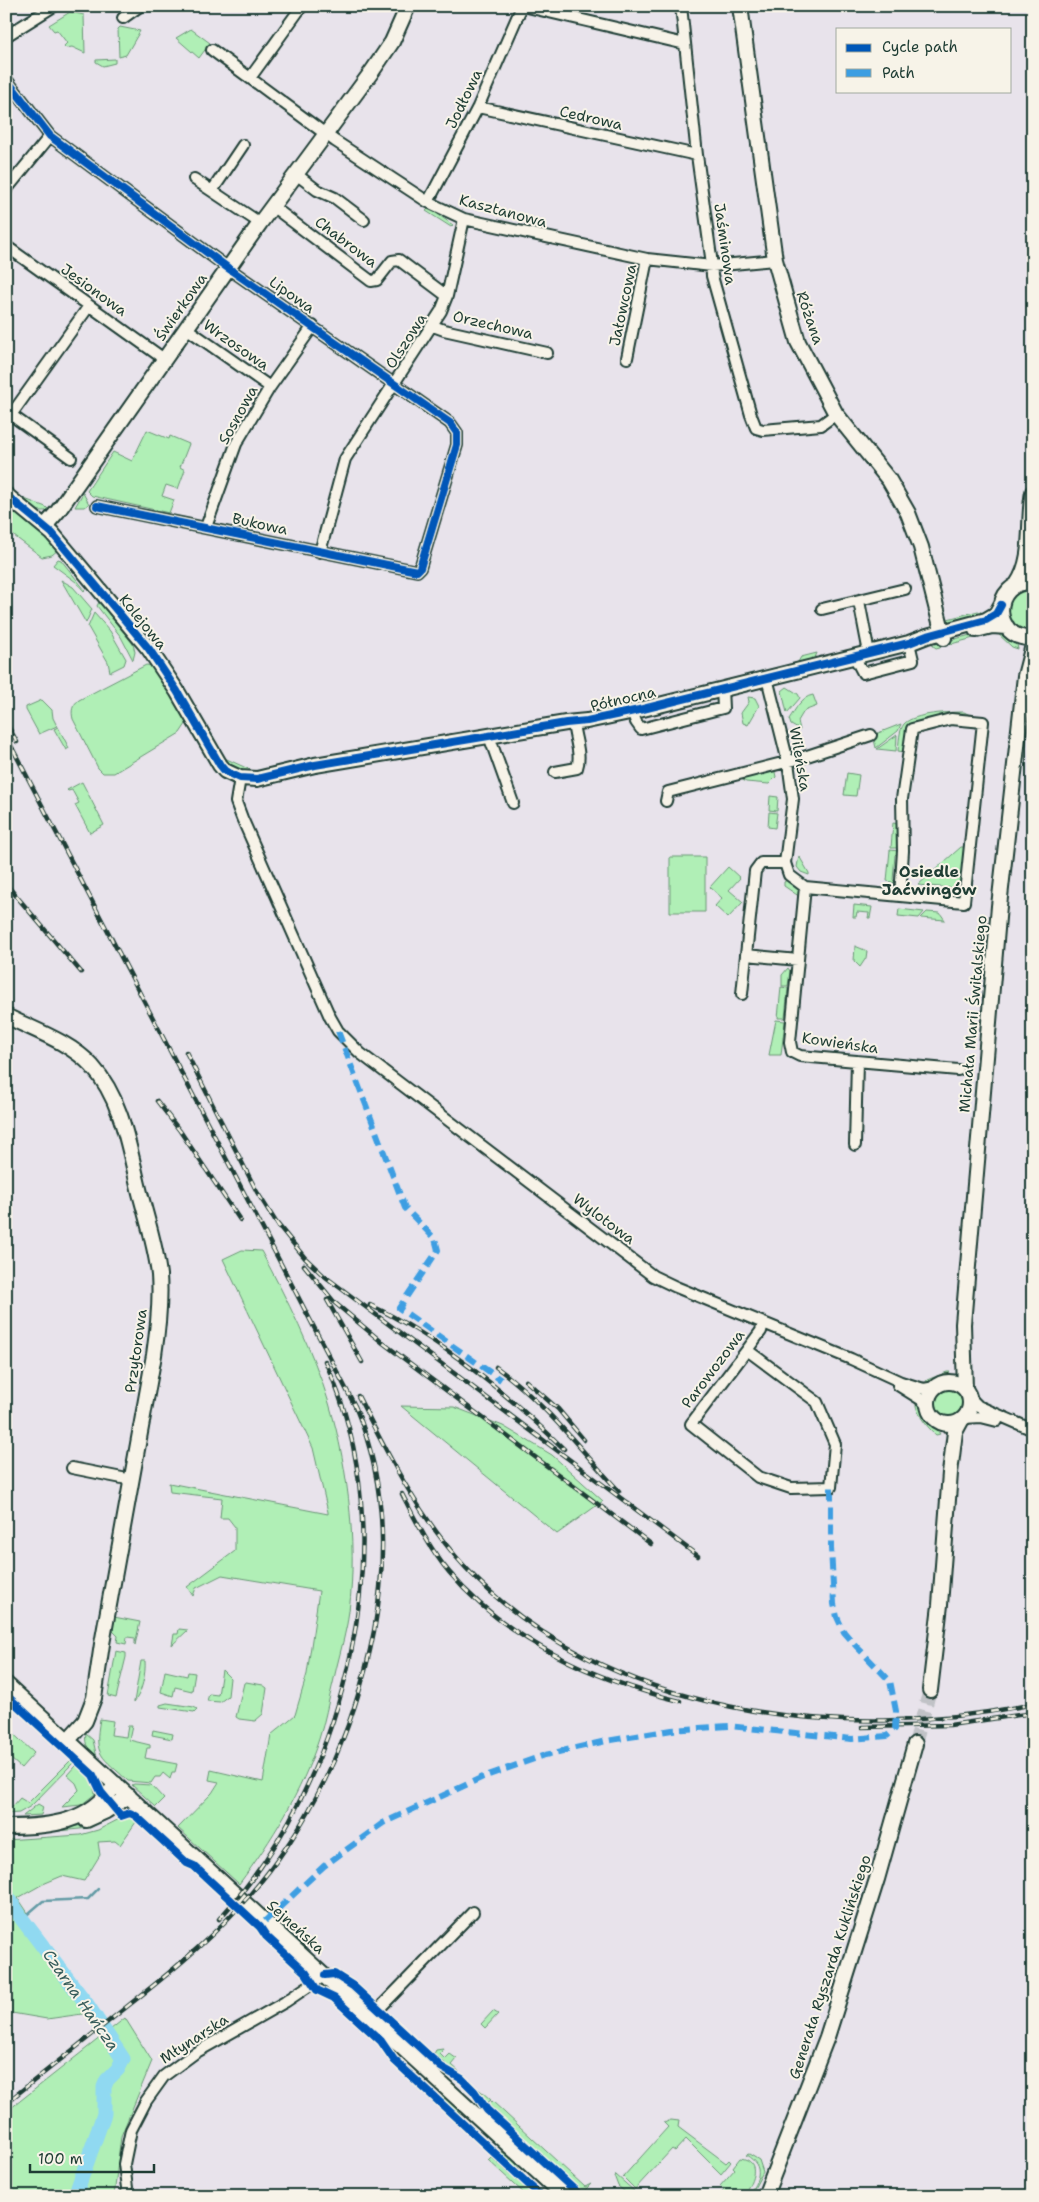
<svg xmlns="http://www.w3.org/2000/svg" width="1039" height="2202" viewBox="0 0 1039 2202" font-family="'Shantell Sans',sans-serif">
<rect width="100%" height="100%" fill="#e8e3eb"/>
<filter id="ink" filterUnits="userSpaceOnUse"><feTurbulence type="fractalNoise" baseFrequency=".02" numOctaves="2"/><feDisplacementMap in="SourceGraphic" scale="10" xChannelSelector="R" yChannelSelector="G"/><feConvolveMatrix kernelMatrix="1 2 1 2 8 2 1 2 1" color-interpolation-filters="sRGB"/></filter>
<g filter="url(#ink)">
<path fill="#b0efb6" stroke="#689675" d="M70 12 84 15 85 53 72 47 66 48 64 46 67 43 57 30 54 31 49 25Z
M120 27 140 31 126 55 119 57 118 29Z
M191 29 210 43 199 58 176 38Z
M115 59V63L103 66 96 62V60Z
M429 208 453 225 451 227 426 211Z
M147 430 169 439 170 436 189 444 180 467 185 470 178 489 166 485 162 496 174 500 169 513 92 496 87 491 113 452 132 461Z
M83 493 89 504 85 507H75Z
M19 497 46 507 49 510C36 514 29 505 19 497Z
M10 505 32 521 59 549 52 555 42 557 6 530V510Z
M58 559 61 560 85 590 84 591 76 582 53 565Z
M61 580 73 587 92 609 86 623Z
M1029 589 1033 590V631C1002 632 998 594 1029 589Z
M99 602 133 644 135 652 133 660 121 637 97 606Z
M978 611 981 612 982 617 951 622 944 620Z
M94 613 110 631 126 659 124 665 110 672 108 662 88 627Z
M1000 630 1016 641 1018 649 1012 647 995 631Z
M986 631 985 635 936 648 932 645Z
M817 653 814 660 792 664 798 662 801 657Z
M146 665 155 666 188 721 180 733 114 773H103L98 768 73 719C71 711 72 705 79 700Z
M787 687 798 694 800 698 787 713 782 691Z
M813 695 817 706 804 711 798 721 800 730 791 725 789 719C796 709 801 697 813 695Z
M748 697 755 698 759 706 748 725 743 723 741 713 749 702Z
M42 700 52 710 53 718 57 726 39 734 26 710V707Z
M964 712 978 719 918 726 906 730 904 752 898 751C899 743 899 730 904 724 914 713 950 712 964 712Z
M901 724 898 731 876 748 873 735Z
M58 727 69 748 66 750 54 729Z
M897 735 896 751 877 749Z
M220 756 253 771 254 774C239 772 230 768 220 756Z
M774 767 776 777 769 784 746 782 738 777Z
M847 773 859 775 856 796 844 795Z
M82 782 104 825 90 833 75 805 79 803 72 790 68 791 67 790Z
M770 796 778 797 777 811 769 810Z
M769 812 777 813 775 828 768 827Z
M893 823 899 824V848H891Z
M961 847H966L962 889 918 885Z
M890 850 899 851 895 855 893 880 896 883 887 881Z
M799 856 809 873V875L801 872 797 867Z
M670 857H705V912H670Z
M728 867 740 878 729 890 743 902 728 918 715 906 722 898 710 887Z
M787 880 799 891 800 897 784 886V882Z
M854 905 872 907 870 918H868L869 913 857 912 856 917H853Z
M899 909 924 912 919 918 898 916Z
M927 912 940 913 945 920 921 918Z
M855 946 867 951 866 958 860 967 854 961Z
M788 968 790 971 788 986H782V975Z
M781 987 788 988 785 1018H778Z
M776 1020 785 1021 781 1055H769Z
M242 1250 261 1251C287 1299 313 1351 329 1403 349 1470 359 1555 347 1624 343 1644 337 1664 333 1683 328 1702 325 1721 319 1739 302 1791 272 1840 239 1884L178 1828 212 1793 219 1782 209 1780 211 1770 263 1782 271 1735 295 1715 307 1674 319 1591 222 1575 196 1588 193 1596 187 1587 235 1551V1527L228 1518H220L222 1498 170 1492 169 1483 328 1514V1512L313 1448 223 1259Z
M947 1372H950C944 1380 933 1384 923 1386L927 1380Z
M935 1404a15 15 0 1 1 30 0a15 15 0 1 1-30 0Z
M916 1401 940 1434 936 1435C928 1428 914 1411 916 1401Z
M401 1406 454 1407 503 1426 552 1455 603 1501 557 1534Z
M114 1617 140 1622 135 1645V1638L127 1637 126 1644 117 1642 118 1636 113 1631Z
M179 1629 188 1630 172 1645 174 1634H178Z
M116 1651 126 1653V1657L116 1698 108 1696Z
M141 1661H145C146 1673 142 1693 134 1702Z
M222 1670 230 1678 228 1696 220 1702 207 1701 209 1694 218 1695Z
M165 1671 187 1676 188 1672 195 1673 192 1691 175 1687 173 1696 161 1692Z
M246 1682 263 1685 267 1688 263 1714 255 1721 239 1719 236 1717 244 1683Z
M167 1703 194 1707 197 1709 194 1712 160 1707V1705Z
M100 1719 113 1721 111 1735 126 1737 128 1726H132L129 1740 150 1745V1748H147L145 1758 177 1764 175 1772H172L170 1779 163 1773 160 1777H155L151 1783 128 1781C102 1756 93 1757 100 1719Z
M6 1727 34 1753 21 1768 10 1758 6 1761V1736L9 1734Z
M153 1730 173 1734 172 1739 152 1735Z
M86 1734 93 1740 97 1758C89 1751 84 1745 86 1734Z
M71 1760 73 1763 31 1806 19 1813 6 1814 20 1798 28 1803Z
M75 1766H77L92 1781 95 1794 81 1805 62 1807 79 1790 76 1783 67 1775Z
M134 1784 151 1785 164 1799 156 1807 132 1785Z
M38 1804 43 1807 41 1815 23 1816Z
M111 1813 110 1818 90 1828 6 1836V1833L78 1826Z
M129 1814 143 1824 141 1826 136 1822 120 1845 115 1841 98 1842 100 1855 84 1881 62 1876 43 1884 18 1898 28 1913 25 1915C1 1892 6 1870 6 1840L80 1835 98 1830Z
M6 1901 89 2013 47 2019 6 2012Z
M316 1987 328 1989 359 2017 360 2020 331 1995Z
M493 2011 498 2014 485 2028 481 2024Z
M125 2018 152 2061 121 2136 114 2196H6V2112Z
M443 2049 440 2054 445 2059 450 2054 457 2059 452 2065 491 2100 487 2103 471 2085 434 2054 436 2050Z
M445 2097C455 2102 457 2110 463 2118 470 2126 481 2130 484 2142L437 2098Z
M475 2100 578 2195 566 2189 492 2120Z
M492 2101 585 2187 591 2184 583 2192 579 2189 490 2106 488 2105Z
M671 2120 679 2121 678 2127 726 2163 729 2160 731 2162 721 2174 686 2139 675 2151 672 2149 635 2189 623 2177 668 2127 664 2123Z
M500 2151 513 2158 521 2172 547 2196H543L497 2153Z
M749 2154 759 2160 763 2172 750 2196H748C758 2180 766 2167 746 2155Z
M491 2157 534 2196H527L488 2160Z
M740 2158C764 2161 750 2184 743 2196H719L724 2190 720 2186 735 2169 733 2167Z
M616 2175 634 2191 626 2193 618 2186 615 2178Z"/>
<g fill="none" stroke-linecap="round" stroke-linejoin="round">
<path stroke="#639ba5" stroke-width="2.5" d="M22 1919 43 1901 88 1899 98 1889"/>
<path stroke="#90d9f1" stroke-width="15" d="M6 1894 22 1919 86 2003 123 2059 118 2069 107 2080 104 2087V2114L75 2196"/>
<path stroke="#c0c2c6" stroke-width="14" stroke-dasharray="14 7" stroke-linecap="butt" d="M915 1744 930 1690"/>
<defs>
<path id="street" d="M523 6 685 44
M681 6 697 155 711 257 712 276 751 415 756 428 763 430 821 425 836 414
M123 18 140 6
M6 36 54 6
M212 50 335 141 428 202 464 219 647 259 712 266 775 260
M250 78 302 6
M6 79 50 136 228 268 450 423 457 433V445L420 568 417 571 97 506
M478 107 697 155
M296 174 317 190 335 198 364 220
M194 179 260 223
M6 190 50 136
M212 191 243 145
M428 202 478 107 522 6
M272 206 371 281 377 280 392 261 399 260 447 296
M6 246 164 359
M433 326 444 330 547 353
M186 328 270 387
M627 358 647 259
M7 412 71 458
M11 415 89 306
M206 527 236 444 270 387 313 326
M320 552 345 459 441 311 447 296 464 219
M859 601 869 653
M822 609 905 589
M854 656 863 673 913 660 909 643
M767 678 788 762 793 799 785 863 789 875 805 887 964 902 983 722 951 719 912 729 902 799 903 851 900 896
M632 711 636 722 641 729 723 708 722 689
M489 736 513 803
M555 772 577 768C582 754 574 737 573 722
M240 778 236 802 242 818 330 1017 338 1031 360 1053 653 1276 676 1287 851 1359 901 1382 924 1389 935 1387
M666 801 668 792 798 759 871 735
M805 887 790 1042 792 1052 800 1056 958 1070
M746 955 755 871 761 863H785
M742 994 746 955 798 960
M855 1145 857 1061
M747 1350 817 1402 835 1444 831 1487 791 1488 758 1477 691 1424 747 1350 761 1331 763 1323
M898 1385 922 1400 928 1407
M970 1398 978 1406 1033 1430
M964 1418 981 1417 997 1421
M72 1468 132 1480
M371 2017 473 1912
M128 2196 124 2164 131 2130 146 2101 164 2076 195 2053 285 2002 325 1975"/>
<path id="secondary" d="M740 6 775 260 798 342 836 414 889 480 908 513 921 547 944 638
M6 495 52 533 149 649 177 691 220 765 225 771 240 778 257 779 315 765 566 723 587 721 639 710 909 643 927 636 986 620 996 614 1001 605
M45 526 58 511 260 223 373 70 392 42 408 6
M1033 582C990 580 991 641 1033 638
M1017 584C1035 558 1027 522 1033 492
M976 630 992 626 1007 627
M6 1016C34 1030 70 1042 92 1066 123 1100 129 1150 140 1193 147 1220 156 1247 159 1275 161 1302 158 1328 154 1355L102 1644 94 1698 85 1721 68 1740
M928 1403a21 21 0 1 1 42 0a21 21 0 1 1-42 0Z
M965 1389 963 1324 999 906 1025 676 1033 645
M6 1684 564 2196
M930 1690 940 1605 950 1473 955 1432 961 1421
M86 1820 106 1811 129 1796
M6 1827C51 1827 89 1823 116 1784
M765 2196 827 2037 877 1879 915 1744"/>
</defs>
<use href="#street" stroke="#1f3d34" stroke-width="14"/>
<use href="#secondary" stroke="#1f3d34" stroke-width="18"/>
<use href="#street" stroke="#f7f3e8" stroke-width="10"/>
<use href="#secondary" stroke="#f7f3e8" stroke-width="14"/>
<defs>
<path id="rail" d="M6 722 17 742
M6 736 355 1406C386 1479 388 1554 374 1631 354 1734 309 1832 237 1909 204 1945 167 1975 129 2005 88 2038 47 2070 6 2103
M6 884 81 972
M186 1052 257 1192 279 1227
M157 1101 180 1131 240 1220
M275 1221 305 1258 323 1275 698 1556
M304 1265 335 1303 383 1343 651 1544
M327 1300 362 1362
M370 1305C439 1337 510 1396 564 1449
M496 1367C544 1402 579 1448 619 1491
M526 1381 558 1409 584 1440
M358 1396C389 1457 419 1517 466 1568 605 1716 842 1744 1033 1704
M402 1494C416 1521 430 1549 449 1572 506 1640 596 1681 680 1701
M862 1727 950 1725 1033 1713
M219 1919C347 1781 407 1536 325 1361"/>
</defs>
<use href="#rail" stroke="#1f3d34" stroke-width="4.5"/>
<use href="#rail" stroke="#f7f3e8" stroke-width="2.5" stroke-dasharray="8" stroke-linecap="butt"/>
<path stroke="#3c9ee2" stroke-width="6" stroke-dasharray="12 6" stroke-linecap="butt" d="M338 1031 405 1208 435 1239 438 1250 399 1308 501 1380
M265 1921 324 1866 383 1823 483 1777 545 1755 606 1741 672 1730 729 1726 852 1739 887 1736 895 1729 896 1711 890 1681 857 1647 844 1632 837 1617 834 1604 831 1548V1487"/>
<defs>
<path id="cycleway" d="M6 79 50 136 228 268 450 423 457 433V445L420 568 417 571 97 506
M6 495 52 533 149 649 177 691 220 765 225 771 240 778 257 779 315 765 566 723 587 721 639 710 909 643 927 636 986 620 996 614 1001 605
M6 1695 93 1775 101 1792 121 1816 130 1813 136 1816 187 1863 194 1866 260 1927 266 1936 306 1973 317 1990 334 1998 381 2041 394 2060 541 2196
M325 1975 334 1974 353 1986 441 2067 462 2079 474 2091 487 2110 581 2196"/>
</defs>
<use href="#cycleway" stroke="#f7f3e8" stroke-width="11"/>
<use href="#cycleway" stroke="#0057b8" stroke-width="8"/>
</g>
</g>
<g text-anchor="middle" dominant-baseline="central" stroke-width="4" stroke-linejoin="round" paint-order="stroke">
<g font-size="15" fill="#1f3d34" stroke="#f7f3e8">
<text transform="translate(464 99) rotate(-64)">Jodłowa</text>
<text transform="translate(591 118) rotate(13)">Cedrowa</text>
<text transform="translate(503 211) rotate(15)">Kasztanowa</text>
<text transform="translate(346 242) rotate(37)">Chabrowa</text>
<text transform="translate(725 244) rotate(82)">Jaśminowa</text>
<text transform="translate(94 290) rotate(36)">Jesionowa</text>
<text transform="translate(292 295) rotate(35)">Lipowa</text>
<text transform="translate(623 305) rotate(-78)">Jałowcowa</text>
<text transform="translate(181 307) rotate(-55)">Świerkowa</text>
<text transform="translate(810 318) rotate(71)">Różana</text>
<text transform="translate(493 325) rotate(13)">Orzechowa</text>
<text transform="translate(406 341) rotate(-57)">Olszowa</text>
<text transform="translate(236 345) rotate(35)">Wrzosowa</text>
<text transform="translate(238 415) rotate(-61)">Sosnowa</text>
<text transform="translate(260 524) rotate(12)">Bukowa</text>
<text transform="translate(143 622) rotate(51)">Kolejowa</text>
<text transform="translate(623 699) rotate(-13)">Północna</text>
<text transform="translate(800 759) rotate(80)">Wileńska</text>
<text transform="translate(973 1014) rotate(-85)">Michała Marii Świtalskiego</text>
<text transform="translate(840 1043) rotate(8)">Kowieńska</text>
<text transform="translate(604 1219) rotate(37)">Wylotowa</text>
<text transform="translate(136 1351) rotate(-82)">Przytorowa</text>
<text transform="translate(713 1369) rotate(-53)">Parowozowa</text>
<text transform="translate(296 1927) rotate(42)">Sejneńska</text>
<text transform="translate(830 1967) rotate(-72)">Generała Ryszarda Kuklińskiego</text>
<text transform="translate(194 2039) rotate(-33)">Młynarska</text>
</g>
<g font-size="16" font-weight="bold" fill="#1f3d34" stroke="#f7f3e8">
<text x="929" y="871">Osiedle<tspan x="929" dy="18">Jaćwingów</tspan></text>
</g>
<g font-size="16" font-style="italic" fill="#365c5a" stroke="#f7f3e8">
<text transform="translate(81 2000) rotate(55)">Czarna Hańcza</text>
</g>
</g>
<rect width="1039" height="2202" fill="none" stroke="#f7f3e8" stroke-width="25"/>
<rect x="12" y="12" width="1014" height="2177" fill="none" stroke="#1f3d34" stroke-width="2" filter="url(#ink)"/>
<rect x="836" y="28" width="175" height="65" fill="#f7f3e8" stroke="#a1aaa0"/>
<rect x="846" y="44" width="25" height="8" fill="#0057b8" stroke="#a1aaa0"/>
<text x="882" y="52" font-size="15" fill="#1f3d34">Cycle path</text>
<rect x="846" y="69" width="25" height="8" fill="#3c9ee2" stroke="#a1aaa0"/>
<text x="882" y="78" font-size="15" fill="#1f3d34">Path</text>
<path d="M30 2164v8h124v-8" fill="none" stroke="#1f3d34" stroke-width="2.5"/>
<text x="38" y="2164" font-size="15" fill="#1f3d34" stroke="#f7f3e8" stroke-width="4" paint-order="stroke">100 m</text>
</svg>
